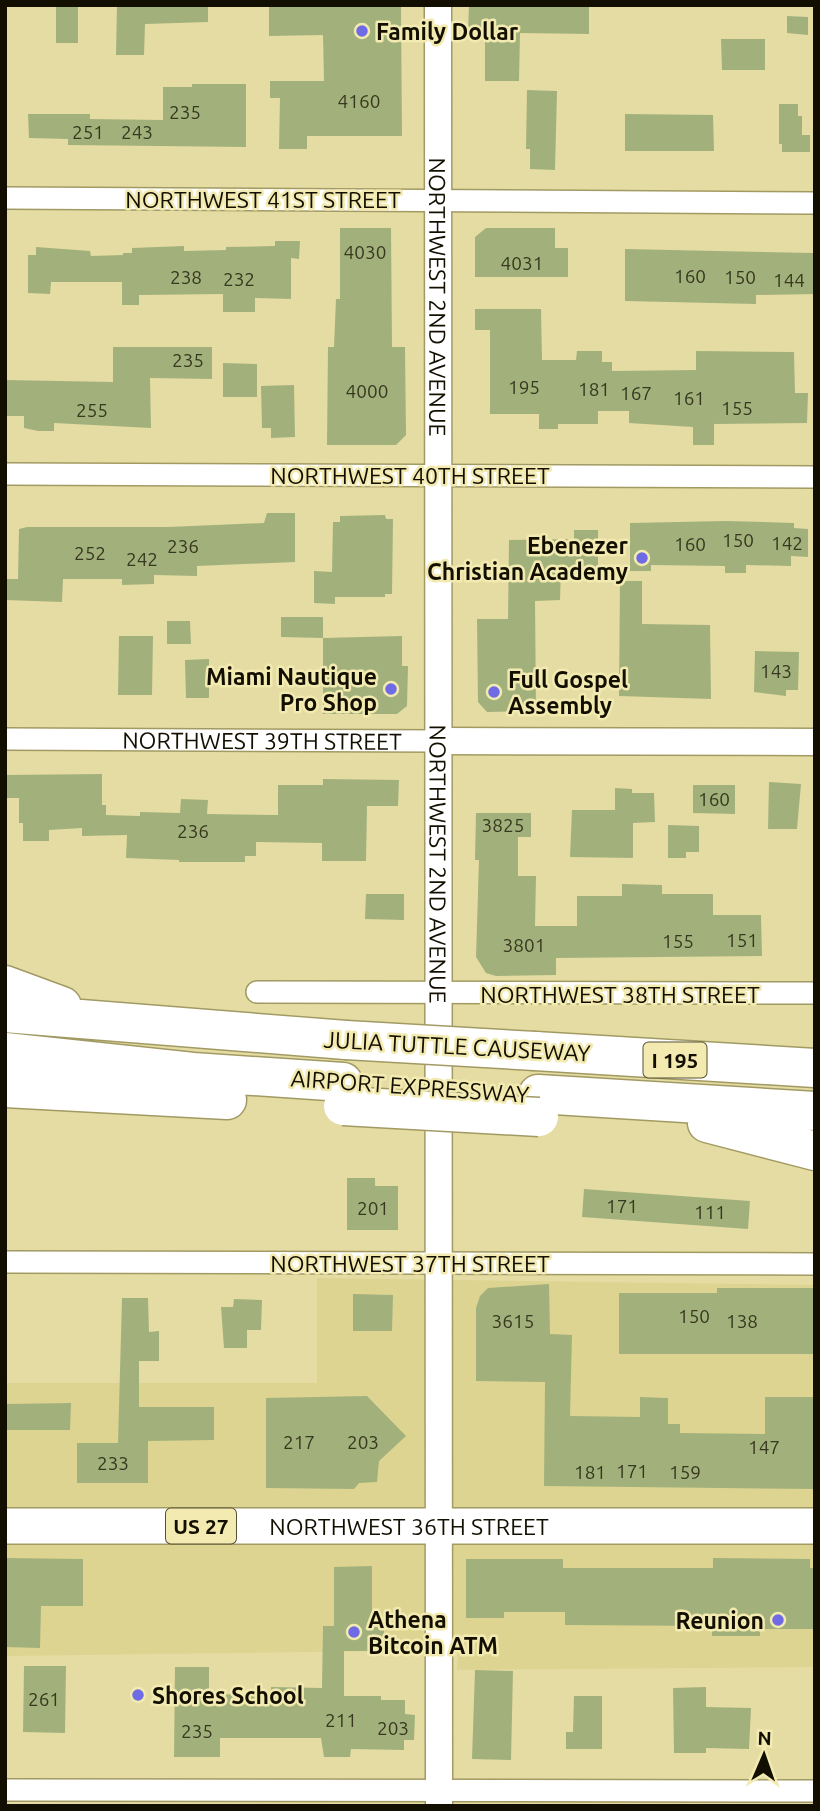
<svg xmlns="http://www.w3.org/2000/svg" width="820" height="1811" viewBox="0 0 820 1811" font-family="Ubuntu,sans-serif">
<rect width="100%" height="100%" fill="#e5dca3"/>
<path fill="#ddd492" d="M317 1278 815 1285V1667L457 1670 458 1650 5 1656V1383H317Z"/>
<path fill="#a2b17b" d="M56 5H78V43H56Z
M117 5H208V22L145 24 144 55H116Z
M269 5 401 6 402 136H307V149H279L280 98H270V81H324L323 35 269 36Z
M469 5H589V34L520 33 519 81H485V32H468Z
M787 16 808 17V35L787 33Z
M721 39H765V70H722Z
M192 84H246V147L68 145V139L29 138 28 114H90V119L163 120V87H192Z
M527 90 557 91 555 170 530 169V149H526Z
M779 104H798V116H802V135H810V152H782V144H779Z
M625 114 713 115 714 151H625Z
M340 228H391L392 347H405L406 435 396 445H327L328 347H334L336 299H340Z
M486 228H555V248H568V277H475V237Z
M275 241H300L299 259 291 258V299L255 298V312H223V294L139 295V305H122V282H51L50 294 28 293V255H36V247L90 251 91 256 123 255V253H132V248L184 246V251L226 250V247L275 246Z
M625 249 815 253V294L756 295V304L625 301Z
M475 309H541L542 360H576L577 351H602V362H612V371L696 370V351L794 352 795 393H808L807 423 714 424V445H693V427L629 423V411H598V424H558V429H539V414H490V330H475Z
M113 347H212V379L150 378 151 428 54 423V431H38L24 428V416H5V380L113 382Z
M223 363 257 364V397H223Z
M294 385 295 437 271 438V428H262L261 386Z
M267 513H295V562L197 566V576L154 575V584L122 585V579H63L62 602 5 600V579H18L19 529 27 527H168L264 523Z
M385 515 386 519H393L392 594H385V597H335V604L314 603V571L332 572 333 522H340V516Z
M726 521 794 523V528L808 529V557L791 556V566L746 565V573H725V566L651 565V571H630V523Z
M574 530H598V569H561L560 600 535 601 536 711 487 712 478 702 477 619H508L509 540 574 539Z
M620 581H642V624L710 625 711 699 619 696Z
M281 617H323V638L281 637Z
M167 621H190L191 644H167Z
M119 636H153L152 695H118Z
M402 636V666H408L407 706 397 714H323V638Z
M755 651 799 652 798 690H786V696L754 692Z
M209 659V698H186L185 660Z
M102 774V805H106V815L140 816V812L180 813 181 799 208 800 207 814 278 815V785H323V779L399 780 398 806H367L366 861H322V843L256 842V856H245V862H179V860L126 858 127 835 82 836V828L49 830V841H23V823H19V798H5V775Z
M769 782 801 784 797 829H768Z
M693 785H735V814L693 813Z
M615 788 632 789V793H654L655 822 633 823V858L570 857 572 810H615Z
M476 813H531V837H518V876H536L535 926H577V896H622V884L662 885V894H713V915H761L762 956 556 958V975L496 976 486 973 476 957 479 860H475Z
M668 825 699 826V852H686V858H668Z
M366 894H404V920L365 919Z
M347 1178H375V1186H398V1230H347Z
M584 1189 750 1201 748 1229 582 1217Z
M549 1284 550 1334 572 1335 570 1416 640 1417V1397L668 1398V1424H680V1433L765 1434V1397H815V1489L544 1486 545 1382 476 1381V1308L480 1296 488 1288Z
M717 1288H815V1354H619V1293H717Z
M353 1294 393 1295 392 1331H353Z
M122 1298H148L149 1332 159 1331V1361H139V1407H214V1440L148 1441V1483H77V1443H118Z
M234 1299 262 1300 261 1330H247V1348H224L221 1307H233Z
M367 1396 406 1436 379 1461 377 1482 359 1483 354 1489 266 1488V1398Z
M71 1403 70 1430H5V1404Z
M5 1558 83 1559V1606H41L40 1648 5 1647Z
M713 1558 810 1559V1568H815V1629H760V1636H712V1626L565 1625V1612H504V1618H466V1559H563V1568H713Z
M372 1566V1627H384V1651H344V1696H381V1700H405V1714L415 1715 414 1740H404V1750L351 1749 350 1757H324L321 1738H220V1757H174L175 1667H209V1694L271 1695V1687L322 1688 323 1626H334V1567Z
M24 1666H66L65 1733 23 1732Z
M475 1670 513 1671 511 1760 472 1759Z
M706 1687V1707L751 1708 749 1749 706 1748V1753H674L673 1688Z
M574 1696H602V1749H566V1732H573Z"/>
<g fill="none" stroke-linecap="round" stroke-linejoin="round">
<defs>
<g id="minor">
<path d="M5 198 815 203"/>
<path d="M5 474 815 477"/>
<path id="s1" d="M5 739 439 741"/>
<path d="M257 992 815 993"/>
<path d="M5 1262 815 1264"/>
<path d="M5 1790 815 1791"/>
</g>
<g id="tertiary">
<path id="s2" d="M438 5 439 1806"/>
<path d="M439 741 815 742"/>
</g>
<g id="primary">
<path id="s3" d="M5 1526H815"/>
</g>
<path id="motorway" d="M5 985 62 1006
M5 1013 346 1040
M535 1051 815 1068
M5 1052 193 1072 343 1082
M5 1088 227 1100
M538 1094 815 1111
M707 1123 815 1151"/>
</defs>
<use href="#minor" stroke="#a29a63" stroke-width="24"/>
<use href="#tertiary" stroke="#a29a63" stroke-width="29"/>
<use href="#primary" stroke="#a29a63" stroke-width="38"/>
<use href="#motorway" stroke="#a29a63" stroke-width="41"/>
<use href="#minor" stroke="#fff" stroke-width="21"/>
<use href="#tertiary" stroke="#fff" stroke-width="26"/>
<use href="#primary" stroke="#fff" stroke-width="35"/>
<use href="#motorway" stroke="#fff" stroke-width="38"/>
<defs>
<path id="motorway-bridge" d="M346 1040 535 1051
M343 1106 539 1117"/>
</defs>
<use href="#motorway-bridge" stroke="#a29a63" stroke-width="41" stroke-linecap="butt"/>
<use href="#motorway-bridge" stroke="#fff" stroke-width="38"/>
</g>
<g fill="#6e6be5" stroke="#f2eab0" stroke-width="2.5">
<circle cx="362" cy="31" r="7"/>
<circle cx="642" cy="558" r="7"/>
<circle cx="391" cy="689" r="7"/>
<circle cx="494" cy="692" r="7"/>
<circle cx="778" cy="1620" r="7"/>
<circle cx="354" cy="1632" r="7"/>
<circle cx="138" cy="1695" r="7"/>
</g>
<g text-anchor="middle" dominant-baseline="central" stroke-width="5" stroke-linejoin="round" paint-order="stroke">
<g font-size="19" fill="#37381f">
<text x="359" y="101">4160</text>
<text x="185" y="112">235</text>
<text x="88" y="132">251</text>
<text x="137" y="132">243</text>
<text x="365" y="252">4030</text>
<text x="522" y="263">4031</text>
<text x="690" y="276">160</text>
<text x="186" y="277">238</text>
<text x="740" y="277">150</text>
<text x="239" y="279">232</text>
<text x="789" y="280">144</text>
<text x="188" y="360">235</text>
<text x="524" y="387">195</text>
<text x="594" y="389">181</text>
<text x="367" y="391">4000</text>
<text x="636" y="393">167</text>
<text x="689" y="398">161</text>
<text x="737" y="408">155</text>
<text x="92" y="410">255</text>
<text x="738" y="540">150</text>
<text x="787" y="543">142</text>
<text x="690" y="544">160</text>
<text x="183" y="546">236</text>
<text x="90" y="553">252</text>
<text x="142" y="559">242</text>
<text x="776" y="671">143</text>
<text x="714" y="799">160</text>
<text x="503" y="825">3825</text>
<text x="193" y="831">236</text>
<text x="742" y="940">151</text>
<text x="678" y="941">155</text>
<text x="524" y="945">3801</text>
<text x="622" y="1206">171</text>
<text x="373" y="1208">201</text>
<text x="710" y="1212">111</text>
<text x="694" y="1316">150</text>
<text x="513" y="1321">3615</text>
<text x="742" y="1321">138</text>
<text x="299" y="1442">217</text>
<text x="363" y="1442">203</text>
<text x="764" y="1447">147</text>
<text x="113" y="1463">233</text>
<text x="632" y="1471">171</text>
<text x="590" y="1472">181</text>
<text x="685" y="1472">159</text>
<text x="44" y="1699">261</text>
<text x="341" y="1720">211</text>
<text x="393" y="1728">203</text>
<text x="197" y="1731">235</text>
</g>
<g fill="#f2eab0" stroke="#565135" stroke-width="2">
<rect x="643.5" y="1042.5" width="63" height="35" rx="5"/>
<rect x="166" y="1508.5" width="70" height="35" rx="5"/>
</g>
<g font-size="21" font-weight="bold" fill="#130f00">
<text x="675" y="1060">I 195</text>
<text x="201" y="1526">US 27</text>
</g>
<g font-size="23" font-weight="bold" fill="#130f00" stroke="#f2eab0" text-anchor="start">
<text x="376" y="31">Family Dollar</text>
<text x="628" y="545" text-anchor="end">Ebenezer<tspan x="628" dy="26">Christian Academy</tspan></text>
<text x="377" y="676" text-anchor="end">Miami Nautique<tspan x="377" dy="26">Pro Shop</tspan></text>
<text x="508" y="679">Full Gospel<tspan x="508" dy="26">Assembly</tspan></text>
<text x="368" y="1619">Athena<tspan x="368" dy="26">Bitcoin ATM</tspan></text>
<text x="764" y="1620" text-anchor="end">Reunion</text>
<text x="152" y="1695">Shores School</text>
</g>
<g font-size="23" fill="#130f00" stroke="#f2eab0">
<text x="263" y="199">NORTHWEST 41ST STREET</text>
<text stroke="none"><textPath href="#s2" startOffset="292">NORTHWEST 2ND AVENUE</textPath></text>
<text x="410" y="475">NORTHWEST 40TH STREET</text>
<text stroke="none"><textPath href="#s1" startOffset="257">NORTHWEST 39TH STREET</textPath></text>
<text stroke="none"><textPath href="#s2" startOffset="859">NORTHWEST 2ND AVENUE</textPath></text>
<text x="620" y="994">NORTHWEST 38TH STREET</text>
<text transform="translate(457 1046) rotate(3)">JULIA TUTTLE CAUSEWAY</text>
<text transform="translate(410 1086) rotate(4)">AIRPORT EXPRESSWAY</text>
<text x="410" y="1263">NORTHWEST 37TH STREET</text>
<text stroke="none"><textPath href="#s3" startOffset="404">NORTHWEST 36TH STREET</textPath></text>
</g>
</g>
<rect width="820" height="1811" fill="none" stroke="#130f00" stroke-width="14"/>
<g transform="translate(764 1755) rotate(2)" stroke="#f2eab0" stroke-width="5" paint-order="stroke">
<path d="M0-5L12 26L0 18L-12 26Z" fill="#130f00"/>
<text y="-10" font-size="19" font-weight="bold" text-anchor="middle" fill="#130f00">N</text>
</g>
</svg>
